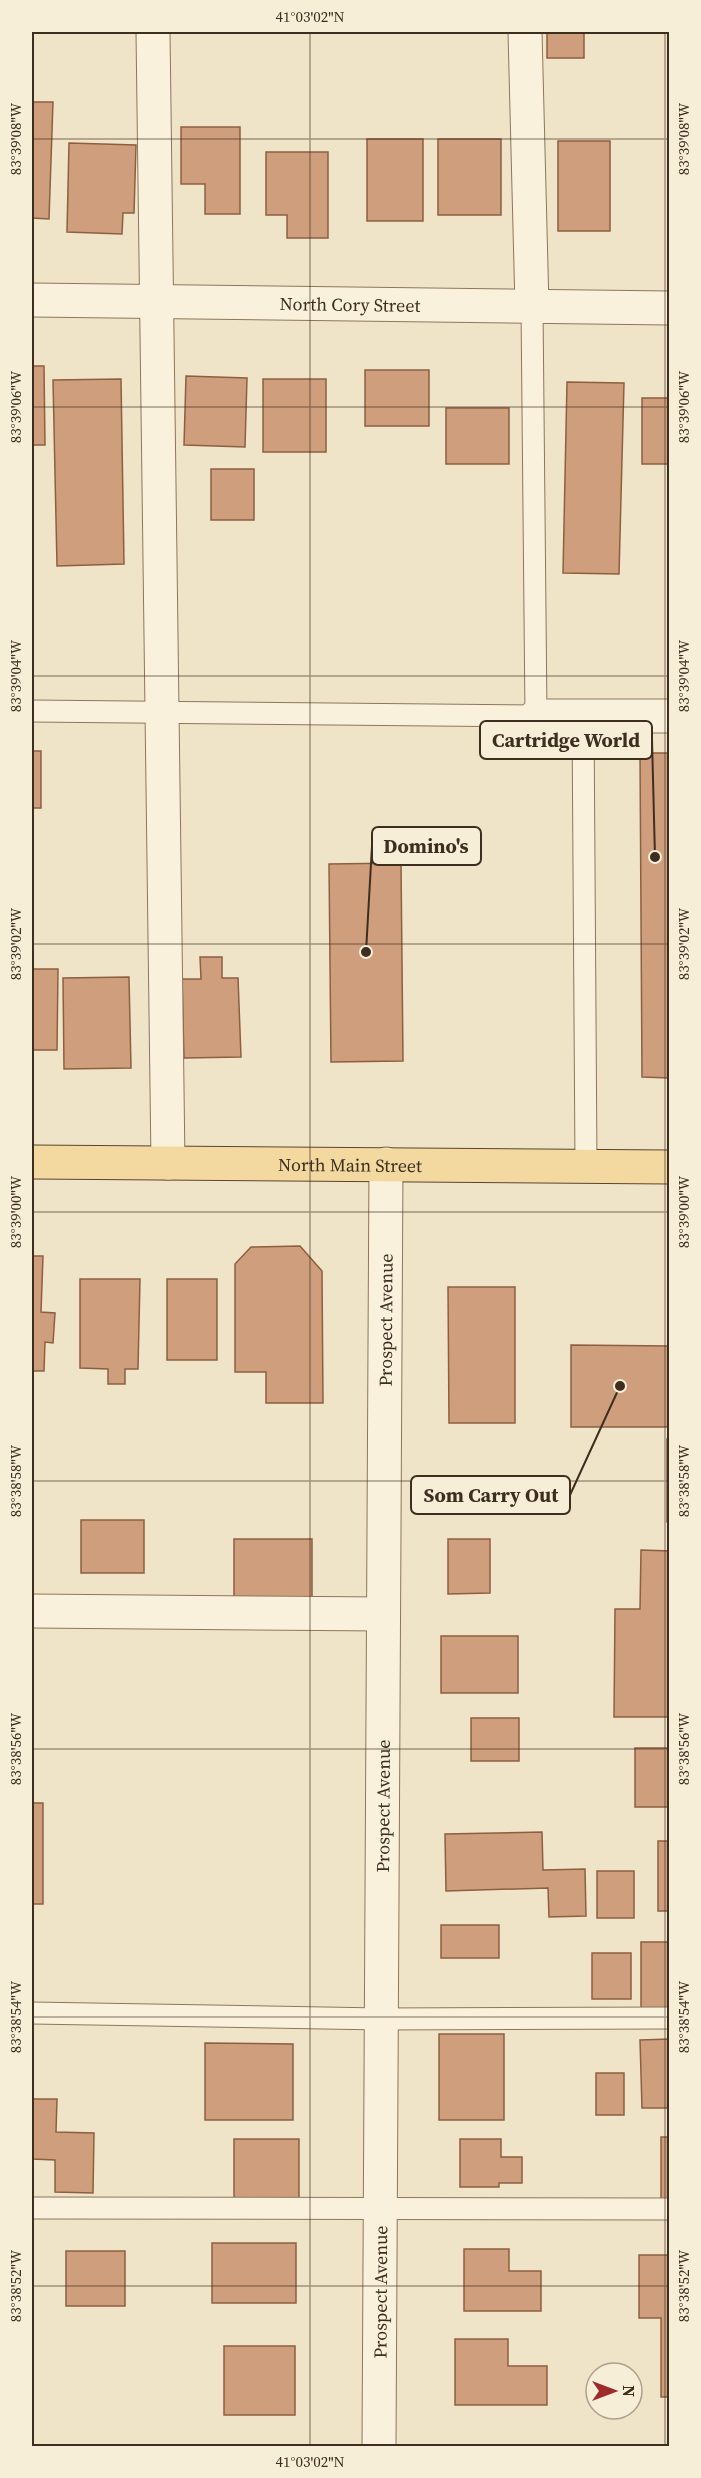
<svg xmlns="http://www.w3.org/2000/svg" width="701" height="2478" viewBox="0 0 701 2478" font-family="'Source Serif 4',serif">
<rect width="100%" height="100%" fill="#f0e4c8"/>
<path fill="#cf9f7d" stroke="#8d5f41" stroke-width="1.5" d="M547 32H584V58H547Z
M32 102H53L49 219 32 218Z
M181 127H240V214H205V184H181Z
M367 139H423V221H367Z
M438 139H501V215H438Z
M558 141H610V231H558Z
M69 143 136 145 134 213H123L122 234 67 232Z
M266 152H328V238H287V215H266Z
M32 366H44L45 445H32V452Z
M365 370H429V426H365Z
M186 376 247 378 245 447 184 445Z
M121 379 124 564 57 566 53 380Z
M263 379H326V452H263Z
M567 382 624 383 619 574 563 573Z
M642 398H670V464H642Z
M446 408H509V464H446Z
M211 469H254V520H211Z
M32 751H41V808H32Z
M640 753H670V1078L642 1077Z
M401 863 403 1061 331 1062 329 864Z
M200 957H222V978H238L241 1057 184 1058 182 979H201Z
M32 969H58L57 1050H32Z
M129 977 131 1068 64 1069 63 978Z
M300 1246 322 1271 323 1403H266V1372H235V1264L251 1247Z
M32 1256H43L41 1312 55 1313 53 1343 45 1342 44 1371H32Z
M80 1279H140L138 1369H125V1384H108V1369L80 1368Z
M167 1279H217V1360H167Z
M448 1287H515V1423H449Z
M571 1345 670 1346V1427H571Z
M667 1439H670V1522H667Z
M81 1520H144V1573H81Z
M234 1539H312V1600H234Z
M448 1539H490V1593L448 1594Z
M641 1550 670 1551V1717H614L615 1609H640Z
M441 1636H518V1693H441Z
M471 1718H519V1761H471Z
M635 1748H670V1807H635Z
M32 1803H43V1904H32Z
M542 1832 543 1870 585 1869 586 1916 549 1917 548 1888 446 1891 445 1834Z
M658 1841H670V1911H658Z
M597 1871H634V1918H597Z
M441 1925H499V1958H441Z
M641 1942H670V2015H641Z
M592 1953H631V1999H592Z
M439 2034H504V2120H439Z
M670 2039V2108H642L640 2040Z
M205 2043 293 2044V2120H205Z
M596 2073H624V2115H596Z
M32 2099H57L56 2132 94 2133 93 2193 55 2192V2160L32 2159Z
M661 2137H670V2204H661Z
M234 2139H299V2203H234Z
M460 2139H501V2157H522V2183H499V2187H460Z
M212 2243H296V2303H212Z
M464 2249H509V2271H541V2311H464Z
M66 2251H125V2306H66Z
M639 2255H670V2397H661V2318H639Z
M455 2339H508V2366H547V2405H455Z
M224 2346H295V2415H224Z
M452 2445H503V2446H452Z"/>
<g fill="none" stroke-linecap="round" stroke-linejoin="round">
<defs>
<path id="service" d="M32 711 536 716 532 307
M583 716 586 1166
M32 2013 381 2019 670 2018
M32 2208 670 2209"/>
<g id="minor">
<path d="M153 32 168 1163"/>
<path d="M525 32 532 307"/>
<path d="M536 716H670"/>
<path d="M32 1611 383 1614"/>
<path id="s1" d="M379 2446 386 1164"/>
</g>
<g id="tertiary">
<path id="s2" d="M32 300 670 308"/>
</g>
<g id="primary">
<path id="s3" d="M32 1162 670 1167"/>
</g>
</defs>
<use href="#service" stroke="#8d765c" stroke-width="23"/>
<use href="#minor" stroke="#8d765c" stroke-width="35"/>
<use href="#tertiary" stroke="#8d765c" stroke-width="35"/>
<use href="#primary" stroke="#5b4430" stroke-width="35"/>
<use href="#service" stroke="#faf1dc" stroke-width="21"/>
<use href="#minor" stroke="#faf1dc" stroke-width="33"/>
<use href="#tertiary" stroke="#faf1dc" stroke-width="33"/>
<use href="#primary" stroke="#f3d9a0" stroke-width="33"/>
</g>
<path fill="none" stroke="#3d2e20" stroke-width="1.5" stroke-opacity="0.45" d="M310 32V2446M665 32V2446M32 139H670M32 407H670M32 676H670M32 944H670M32 1212H670M32 1481H670M32 1749H670M32 2017H670M32 2286H670"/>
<g text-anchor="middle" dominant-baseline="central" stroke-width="4.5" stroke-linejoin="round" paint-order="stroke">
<g font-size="18" fill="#3d2e20" stroke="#f7eed8">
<text stroke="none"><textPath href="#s2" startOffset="318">North Cory Street</textPath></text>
<text stroke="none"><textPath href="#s3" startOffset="318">North Main Street</textPath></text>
<text stroke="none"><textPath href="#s1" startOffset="1126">Prospect Avenue</textPath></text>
<text stroke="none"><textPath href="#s1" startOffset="640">Prospect Avenue</textPath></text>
<text stroke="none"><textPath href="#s1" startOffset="154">Prospect Avenue</textPath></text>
</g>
</g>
<path fill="none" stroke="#3d2e20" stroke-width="2" d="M655 857L652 740M366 952L372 846M620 1386L570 1495"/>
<g fill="#3d2e20" stroke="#f7eed8" stroke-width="2">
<circle cx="655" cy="857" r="6"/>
<circle cx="366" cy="952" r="6"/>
<circle cx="620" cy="1386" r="6"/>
</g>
<g fill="#f7eed8" stroke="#3d2e20" stroke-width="2">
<rect x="480" y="721" width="172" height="38" rx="6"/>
<rect x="372" y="827" width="109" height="38" rx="6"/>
<rect x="411" y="1476" width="159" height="38" rx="6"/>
</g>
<g font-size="20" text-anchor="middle" font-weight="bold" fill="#3d2e20">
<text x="566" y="747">Cartridge World</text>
<text x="426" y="853">Domino's</text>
<text x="491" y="1502">Som Carry Out</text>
</g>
<rect width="701" height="2478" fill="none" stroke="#f7eed8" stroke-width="66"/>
<g transform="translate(614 2391) rotate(90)"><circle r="28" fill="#f7eed8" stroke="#ada18e" stroke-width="1.5"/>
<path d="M0-4.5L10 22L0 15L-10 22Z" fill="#9e2a2b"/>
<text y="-9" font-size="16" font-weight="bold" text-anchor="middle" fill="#3d2e20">N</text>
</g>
<rect x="33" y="33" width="635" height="2412" fill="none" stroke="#3d2e20" stroke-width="2"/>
<g font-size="15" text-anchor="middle" fill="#3d2e20">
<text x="310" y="22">41°03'02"N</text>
<text transform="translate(684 139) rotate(-90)" y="5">83°39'08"W</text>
<text transform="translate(16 139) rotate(-90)" y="5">83°39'08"W</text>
<text transform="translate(16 407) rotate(-90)" y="5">83°39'06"W</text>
<text transform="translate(684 407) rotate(-90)" y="5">83°39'06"W</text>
<text transform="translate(16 676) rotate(-90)" y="5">83°39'04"W</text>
<text transform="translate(684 676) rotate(-90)" y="5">83°39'04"W</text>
<text transform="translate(684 944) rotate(-90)" y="5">83°39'02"W</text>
<text transform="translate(16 944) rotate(-90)" y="5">83°39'02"W</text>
<text transform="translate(684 1212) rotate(-90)" y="5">83°39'00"W</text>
<text transform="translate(16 1212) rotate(-90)" y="5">83°39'00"W</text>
<text transform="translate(684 1481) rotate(-90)" y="5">83°38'58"W</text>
<text transform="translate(16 1481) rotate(-90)" y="5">83°38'58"W</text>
<text transform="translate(16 1749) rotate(-90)" y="5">83°38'56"W</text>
<text transform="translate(684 1749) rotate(-90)" y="5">83°38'56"W</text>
<text transform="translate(684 2017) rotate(-90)" y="5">83°38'54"W</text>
<text transform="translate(16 2017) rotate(-90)" y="5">83°38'54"W</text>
<text transform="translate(16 2286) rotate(-90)" y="5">83°38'52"W</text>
<text transform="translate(684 2286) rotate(-90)" y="5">83°38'52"W</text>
<text x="310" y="2467">41°03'02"N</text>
</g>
</svg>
